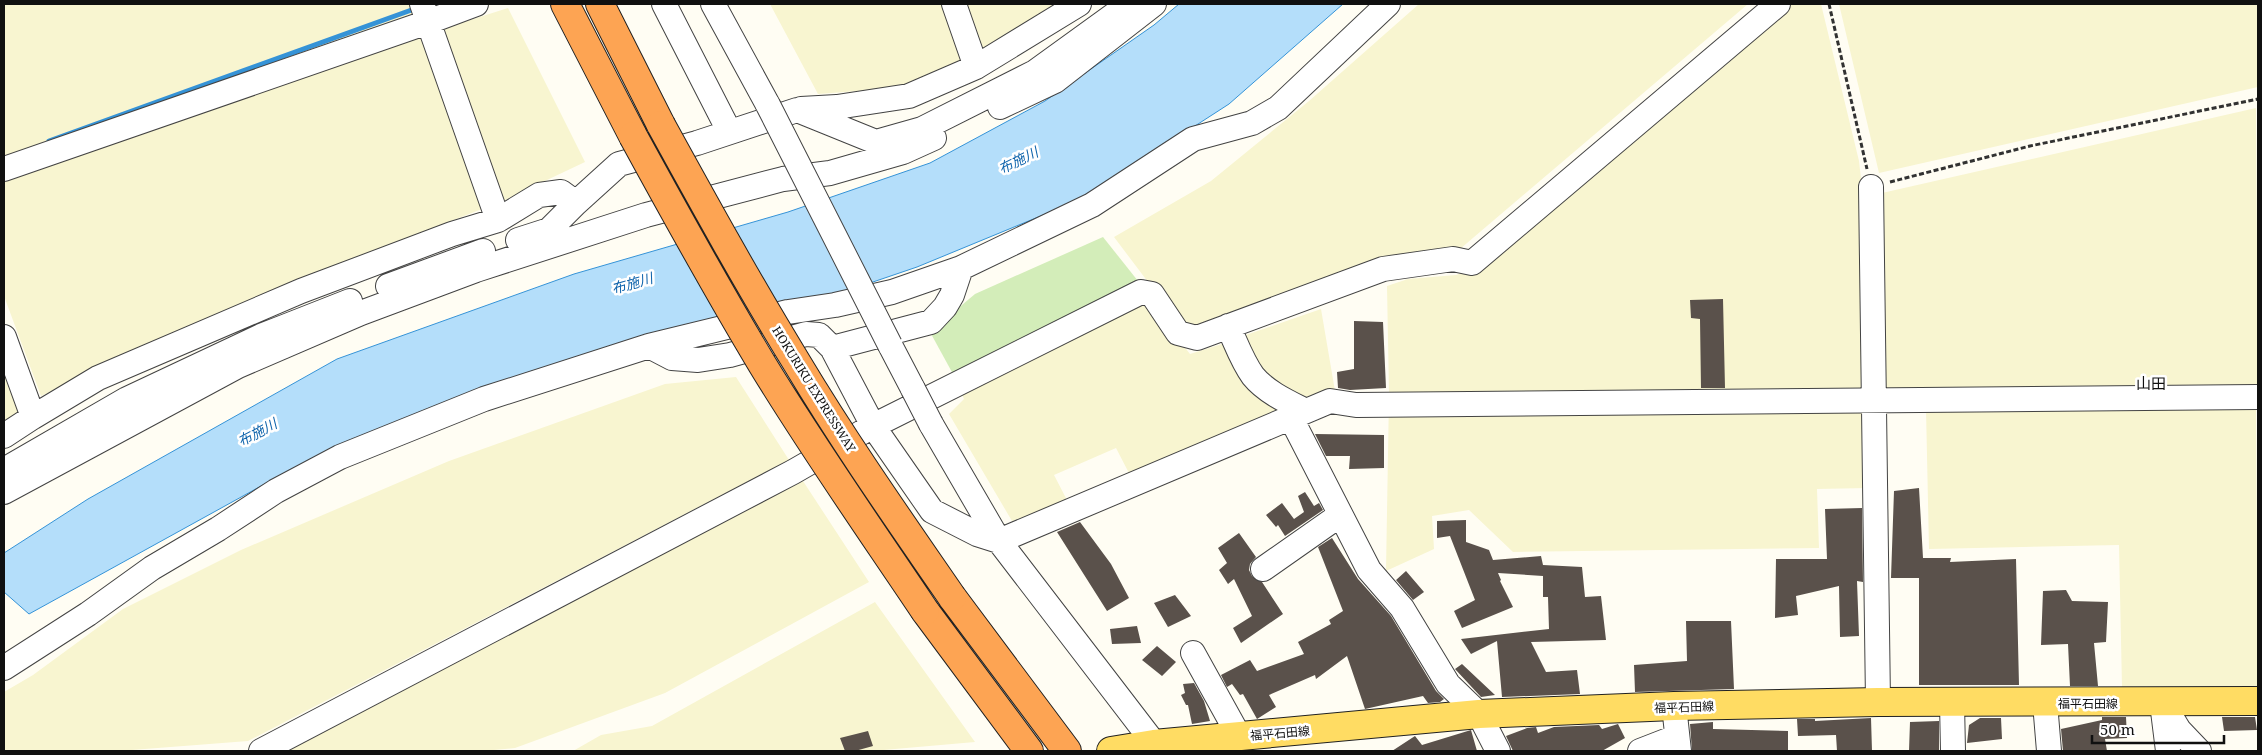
<svg xmlns="http://www.w3.org/2000/svg" width="2262" height="755" viewBox="0 0 2262 755" font-family="'Noto Serif','Noto Sans JP',serif">
<rect width="100%" height="100%" fill="#fffdf3"/>
<path fill="#f8f5d0" d="M4 4H409L413 17 4 161Z
M770 4H942L961 60 898 88 818 94Z
M967 4H1055L983 50Z
M1419 4H1748L1460 249 1197 331 1182 327 1114 237 1211 181 1309 101Z
M1788 4H1821L1859 161 1865 214 1868 488 1817 489 1819 548 1513 552 1469 510 1432 516 1434 549 1386 571 1389 395 1387 286 1408 279 1456 275 1477 268Z
M1839 4H2258V87L1879 173Z
M508 8 585 162 503 201 442 29Z
M423 36 482 209 283 286 41 396 4 296V182Z
M2256 108 2258 385 1882 389V193Z
M1147 300 1190 354 1225 343 1285 411 1131 477 1116 448 1054 475 1068 502 1012 521 949 414 964 399 959 387Z
M1321 309 1335 391 1300 398 1271 384 1240 337Z
M4 369 21 416 4 427Z
M736 377 789 460 248 741 119 751H4V692L33 675 123 609 241 550 449 461 665 384Z
M2256 406 2258 688H2122L2119 545 1929 549 1926 409Z
M803 481 869 582 665 693 515 748 483 751H278L476 647Z
M875 602 975 742 872 751H573L601 735 652 726Z"/>
<path fill="#d3edb9" d="M1103 237 1142 286 953 374 930 332 975 294Z"/>
<path fill="#b4defa" stroke="#3593d7" d="M1179 4H1343L1229 104 1082 199 917 267 685 346 540 372 292 469 29 614 4 592V553L88 499 337 359 574 274 788 212 930 163 1045 101 1154 25Z"/>
<g fill="none" stroke-linecap="round" stroke-linejoin="round">
<path stroke="#3593d7" stroke-width="5" d="M49 141 417 8"/>
</g>
<path fill="#5a514b" d="M1723 299 1725 388H1701L1700 319 1691 318 1690 300Z
M1354 321 1383 322 1386 388 1350 390 1338 388 1337 372 1354 369Z
M1315 434 1384 435V468L1349 469 1350 456H1326Z
M1919 488 1923 558H1951L1950 562 2016 559 2019 685H1919V578H1891L1894 491Z
M1305 492 1314 506 1319 503 1323 510 1285 536 1278 525 1276 527 1266 515 1282 503 1294 519 1304 512 1298 496Z
M1862 508 1863 582 1857 581 1859 636 1840 637 1839 586 1796 596 1798 615 1775 618 1776 559H1827L1825 509Z
M1466 520V542L1489 550 1493 560 1541 556 1543 565 1582 567 1585 597 1601 596 1606 640 1531 642 1546 672 1577 670 1580 694 1502 697 1497 641 1471 654 1461 639 1549 629 1548 597H1543V576L1498 573 1501 580 1500 581 1513 607 1462 628 1454 611 1475 600 1450 536 1437 538V521Z
M1080 522 1111 564 1129 598 1107 611 1057 532Z
M1239 533 1256 557 1250 564 1249 570 1252 576 1262 582 1283 614 1241 643 1233 628 1252 616 1234 579 1228 584 1219 570 1227 563 1218 548Z
M1332 538 1358 579 1391 616 1436 691 1444 699 1440 702 1428 703 1423 696 1365 709 1347 656 1316 679 1315 675 1269 695 1276 707 1257 719 1243 694 1240 695 1232 684 1227 687 1221 675 1250 660 1257 671 1304 654 1298 642 1331 624 1329 620 1343 611 1318 547Z
M1406 571 1424 592 1413 600 1396 580Z
M2066 590 2072 601 2108 602 2106 642 2094 643 2098 686H2070L2068 644 2041 645 2043 591Z
M1175 595 1191 616 1168 627 1154 603Z
M1686 621H1731L1734 689 1635 692 1634 665 1687 661Z
M1137 626 1141 643 1112 644 1110 629Z
M1157 646 1176 662 1162 676 1142 660Z
M1462 664 1495 695 1481 697 1455 669Z
M1194 683 1204 701 1210 721 1192 724 1188 705H1186L1181 695 1185 693 1183 684Z
M2102 717H2126L2127 738 2105 739 2107 751H2063L2061 729 2102 720Z
M2222 717H2255L2257 730 2224 731Z
M1871 718 1872 751H1837L1836 735 1798 736 1797 719H1815V721Z
M1980 718H2001L2002 739 1967 743 1969 725Z
M1939 721V751H1909L1910 722Z
M1713 722V729L1788 731V751H1692L1690 724Z
M1618 724 1625 738 1602 751H1513L1506 736 1527 728 1536 727 1538 733 1554 727 1599 725 1602 729Z
M1471 730 1477 751H1392L1415 736 1422 745Z
M868 731 873 746 855 751H845L840 738Z"/>
<g fill="none" stroke-linecap="round" stroke-linejoin="round">
<defs>
<path id="minor" d="M422 4 498 220
M664 4 729 131
M713 4 768 105
M954 4 976 67
M1000 107 1055 81 1154 4
M801 109 837 107 909 96 976 67 1079 4
M4 169 428 22 476 4
M1871 187 1878 702
M518 240 549 230 576 203
M961 268 1092 205 1193 139 1252 123 1278 108 1388 4
M388 286 483 251
M1228 326C1236 343 1242 361 1253 376 1266 392 1288 402 1306 411
M4 337 33 417 98 378 301 291 452 234 498 220 539 195 561 192 576 203 619 164 697 143 797 110 876 142 922 129 1035 72 1129 4
M890 345 913 389
M832 348 819 335 806 334 730 355 698 360 672 358 649 346 788 312 835 305 892 292 961 268 952 295 945 307 931 322 832 348 873 426 1141 292 1152 294 1178 333 1197 338 1383 269 1453 259 1472 263 1778 4
M1291 418 1369 570 1402 608 1448 684 1479 714 1498 751
M931 424 999 541 1160 751
M4 436 33 417
M4 470 127 399 261 336 350 301
M4 492 238 366 361 313 476 270 646 215 783 179 830 173 903 152 934 138
M1263 569 1340 515
M1193 653 1239 736
M4 668 88 614 152 568 218 529 276 491 340 457 484 399 649 346
M2162 702 2179 730 2199 751
M1952 703 1953 751
M2045 703 2049 751
M1674 706 1679 751
M2163 711 2168 751
M261 751 793 472 873 426 932 511 977 534 999 541 1330 401 1356 405 2258 397
M1640 751 1676 737"/>
<path id="major" d="M1111 751 1154 744 1479 714 1674 706 1878 702 2258 701"/>
<path id="highway" d="M565 4 633 136
M600 4 661 125
M952 597 1067 751
M925 611 1029 751"/>
</defs>
<use href="#minor" stroke="#434343" stroke-width="26"/>
<use href="#major" stroke="#212121" stroke-width="30"/>
<use href="#highway" stroke="#212121" stroke-width="30"/>
<path stroke="#323232" stroke-width="3" stroke-dasharray="5 2.5" stroke-linecap="butt" d="M1829 4 1867 169
M1890 182 2030 146 2258 99"/>
<use href="#minor" stroke="#fff" stroke-width="24"/>
<use href="#major" stroke="#ffdc63" stroke-width="28"/>
<use href="#highway" stroke="#fda453" stroke-width="28"/>
<defs>
<path id="minor-bridge" d="M768 105 890 345
M913 389 931 424"/>
<path id="highway-bridge" d="M661 125C705 205 749 285 797 363 845 443 899 520 952 597
M633 136C675 213 717 289 762 364 813 448 870 529 925 611"/>
</defs>
<use href="#minor-bridge" stroke="#434343" stroke-width="26" stroke-linecap="butt"/>
<use href="#highway-bridge" stroke="#212121" stroke-width="30" stroke-linecap="butt"/>
<use href="#minor-bridge" stroke="#fff" stroke-width="24"/>
<use href="#highway-bridge" stroke="#fda453" stroke-width="28"/>
</g>
<g text-anchor="middle" dominant-baseline="central" stroke-width="5" stroke-linejoin="round" paint-order="stroke">
<g font-size="12" fill="#101010" stroke="#fff">
<text transform="translate(814 389) rotate(58)">HOKURIKU EXPRESSWAY</text>
<text x="2088" y="703">福平石田線</text>
<text transform="translate(1684 707) rotate(-2)">福平石田線</text>
<text transform="translate(1280 733) rotate(-5)">福平石田線</text>
</g>
<g font-size="14" font-style="italic" fill="#0f64ac" stroke="#fff">
<text transform="translate(1018 160) rotate(-26)">布施川</text>
<text transform="translate(632 283) rotate(-16)">布施川</text>
<text transform="translate(257 432) rotate(-28)">布施川</text>
</g>
<g font-size="15" fill="#101010" stroke="#fff">
<text x="2151" y="383">山田</text>
</g>
</g>
<rect width="2262" height="755" fill="none" stroke="#101010" stroke-width="10"/>
<path d="M2092 735v8h132v-8" fill="none" stroke="#101010" stroke-width="2.5"/>
<text x="2100" y="735" font-size="15" fill="#101010" stroke="#ffffff" stroke-width="4" paint-order="stroke">50 m</text>
</svg>
